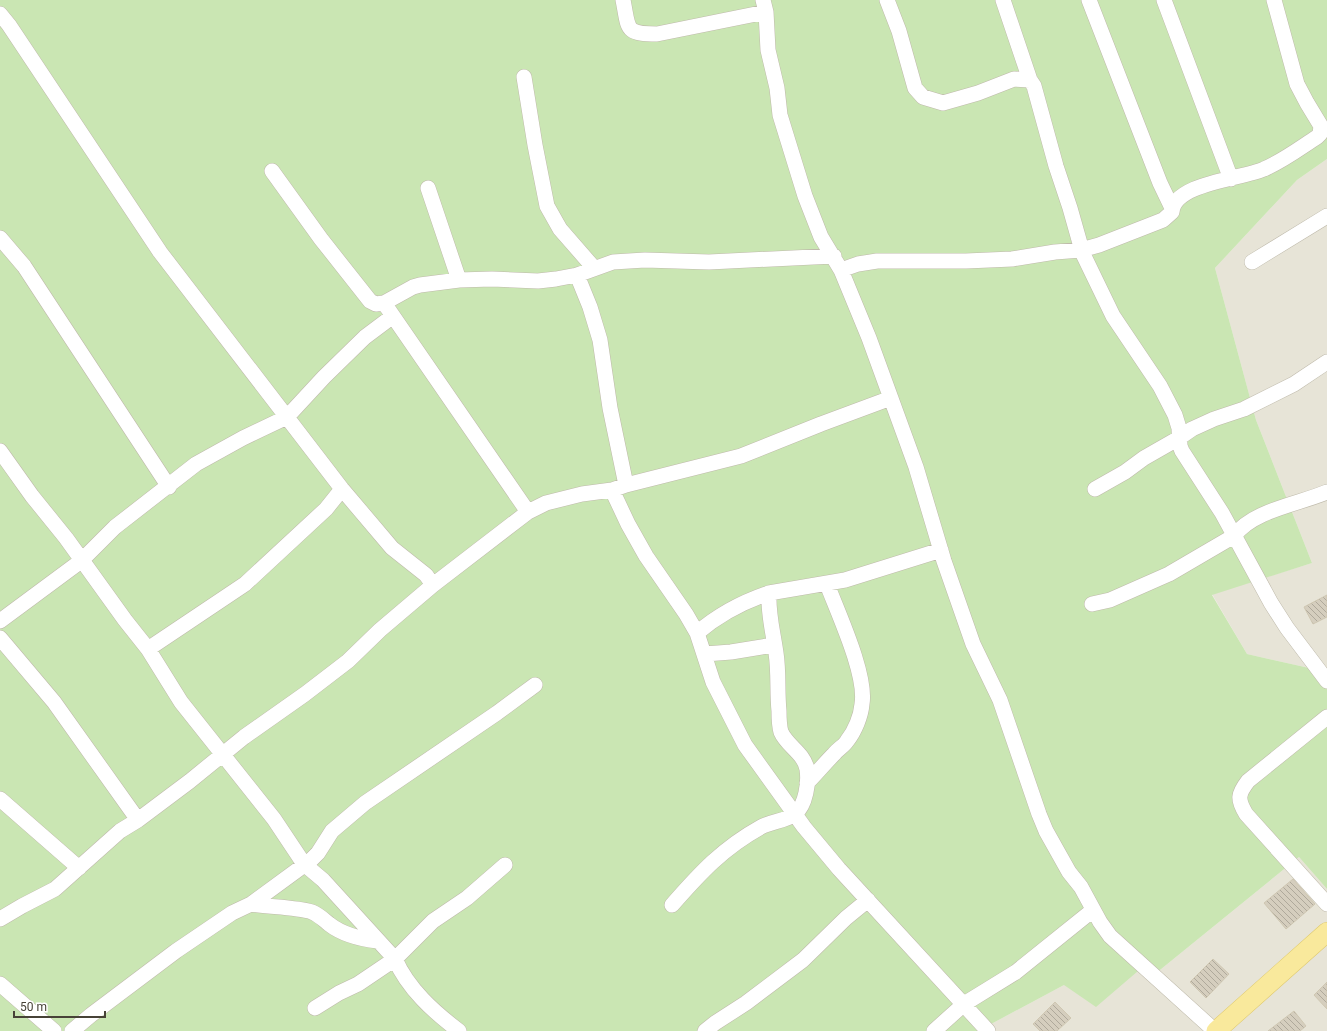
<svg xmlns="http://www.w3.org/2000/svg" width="1327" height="1031" viewBox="0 0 1327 1031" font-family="Roboto,sans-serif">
<defs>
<pattern id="building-back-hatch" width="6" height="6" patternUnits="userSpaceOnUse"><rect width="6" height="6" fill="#d5cebe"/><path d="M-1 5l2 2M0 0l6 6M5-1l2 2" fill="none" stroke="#afa99b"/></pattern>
</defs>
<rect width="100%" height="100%" fill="#f3f1e9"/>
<path fill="#e7e4d7" d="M1327 159V672L1247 654 1212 594 1312 563 1256 420 1215 268 1297 180Z
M1299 857 1327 889V1031H978L1064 985 1145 965 1155 974Z"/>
<path fill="#cae6b3" d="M0 0H1327V159L1297 180 1215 268 1256 420 1312 563 1212 595 1247 654 1327 672V889L1299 857 1155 974 1145 965 1096 1007 1064 985 978 1031H0Z"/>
<path fill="url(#building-back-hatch)" stroke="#cfc7b2" d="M1327 595V617L1313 624 1304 607Z
M1293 879 1315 904 1286 929 1264 903Z
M1213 959 1229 974 1206 998 1190 982Z
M1327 982V1009L1314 995Z
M1055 1002 1071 1018 1057 1031H1040L1033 1024Z
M1294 1011 1306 1026 1300 1031H1268Z"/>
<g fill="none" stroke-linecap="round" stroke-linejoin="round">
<defs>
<path id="minor" d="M623 0C629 29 624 34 657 34L766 12
M763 0 766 12 768 50 777 88 780 115 805 196 821 237 841 270 869 338 916 467 944 561 973 644 1000 700 1039 814 1046 831 1069 872 1081 887 1100 922 1110 936 1215 1031
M887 0 899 31 915 88 923 97 943 103 978 93 1014 79 1030 80 1034 86 1056 166 1070 208 1083 254 1113 316 1160 386 1175 415 1179 428 1180 446 1182 451 1222 513 1271 603 1287 628 1327 681
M1003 0 1030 80
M1089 0 1160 183 1172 208
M1164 0 1231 179
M0 14 9 25 160 252 342 489 392 548 426 575 433 585 380 630 348 661 305 694 244 737 190 781 138 820 120 831 55 889 22 906 0 919
M524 77 535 145 547 206 560 229 594 268
M272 171 321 239 370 301 376 304 384 303 413 287 420 285 459 280 492 279 538 281 556 279 577 275 613 262 645 260 709 262 834 256
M428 188 459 280
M0 238 24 266 169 487
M1252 262 1327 216
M841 270 858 264 877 261H966L1012 259 1055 252 1081 250 1099 245 1163 220 1172 212C1174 183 1242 179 1264 169 1283 161 1300 148 1317 137L1320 134 1321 126 1307 103 1297 84 1274 0
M577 275 590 307 600 340 610 408 626 485
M384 303 528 512 546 503 582 494 612 490 626 485 741 456 821 424 891 398
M0 451 32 496 66 538 125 620 148 649 181 702 274 819 304 864 323 880 395 959C408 989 434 1012 459 1031
M1095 489 1125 472 1144 458 1179 438 1192 429 1214 419 1244 409 1294 384 1327 362
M612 490 628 524 646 556 686 614 697 633 713 682 745 745 804 827 839 869 988 1031
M433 585 528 512
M1092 604 1110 600 1169 574 1234 536C1253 510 1299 504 1327 492
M0 621 81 561 115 527 196 464 243 438 287 417 324 377 365 337 393 316
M697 633C718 615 742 602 769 593
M0 638 54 702 138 820
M148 649 245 584 326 509 342 489
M705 654 731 652 774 645
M1327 717 1248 781C1238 794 1237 799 1246 814L1327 904
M807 783C816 774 825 763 834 754 838 749 844 746 847 741 855 731 861 716 862 704 867 675 838 613 827 584
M0 799 79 868
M251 904C268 907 296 907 312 912 319 915 323 919 329 924 343 935 360 939 378 941
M672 905C700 873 723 848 761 827 770 822 788 820 795 814 806 805 809 782 807 769 804 753 787 746 781 732 779 725 779 718 779 711 777 692 779 672 776 653 773 631 768 615 769 593L845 580 941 550
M0 984 54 1031
M315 1008 339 993 358 984 395 959 433 921 467 898 505 865
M72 1031 91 1015 176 951 232 913 251 904 311 860 318 853 332 831 365 803 497 713 535 685
M705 1031 715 1023 746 1003 803 960 846 918 868 900
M934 1031 964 1004 1016 972 1093 910"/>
<path id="major" d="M1216 1031 1327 932"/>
</defs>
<use href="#minor" stroke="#bfbaab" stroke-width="16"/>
<use href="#major" stroke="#dec86c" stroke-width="20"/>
<use href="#minor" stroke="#fff" stroke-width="15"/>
<use href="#major" stroke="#f9e99c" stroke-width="19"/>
</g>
<path d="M14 1011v6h91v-6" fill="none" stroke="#474237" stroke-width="2"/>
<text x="20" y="1011" font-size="12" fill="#474237" stroke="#ffffff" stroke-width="3" paint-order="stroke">50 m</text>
</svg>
